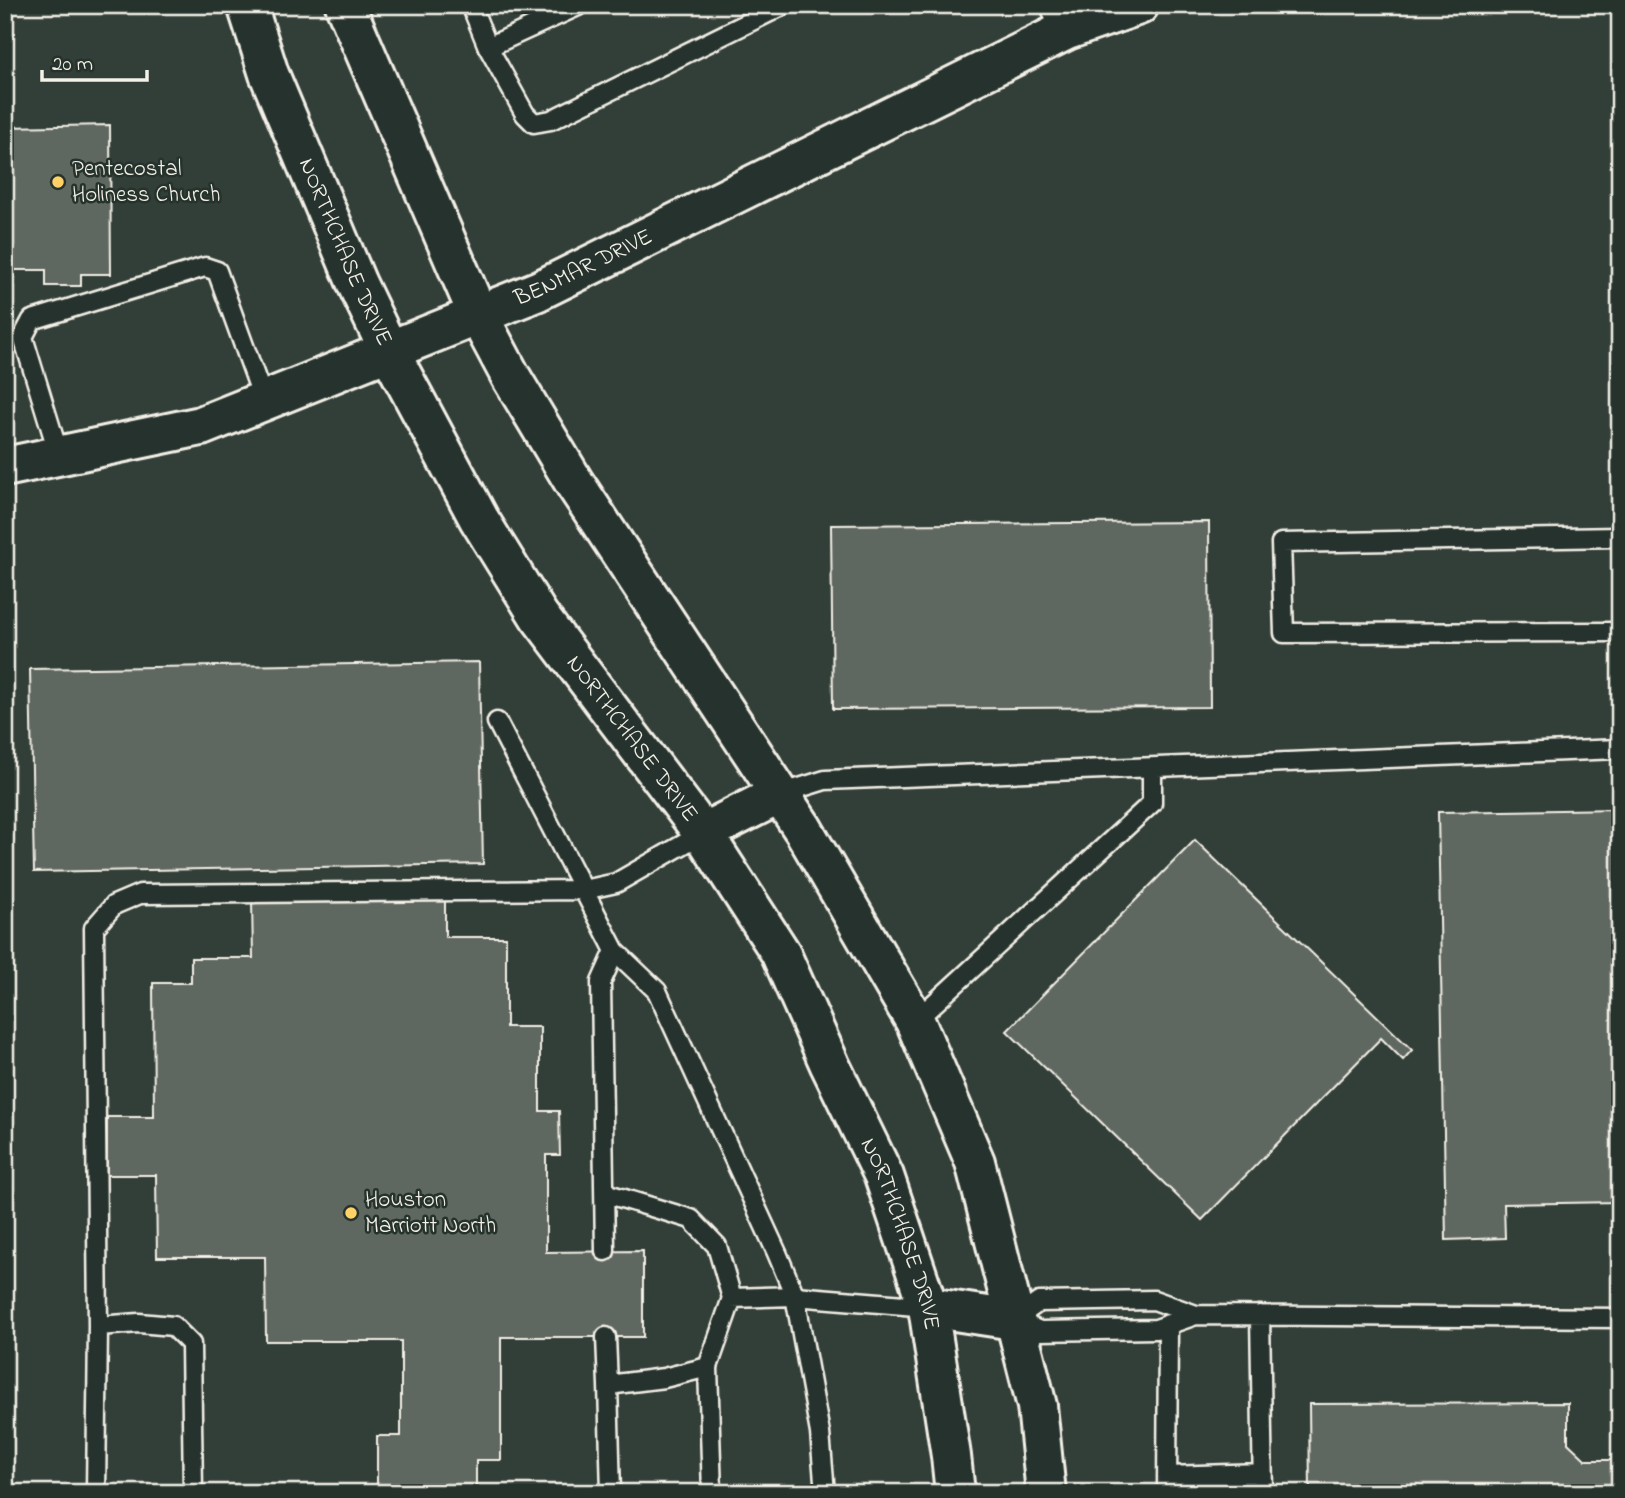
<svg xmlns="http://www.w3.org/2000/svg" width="1625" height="1498" viewBox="0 0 1625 1498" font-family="'Indie Flower',sans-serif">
<rect width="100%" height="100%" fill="#323e38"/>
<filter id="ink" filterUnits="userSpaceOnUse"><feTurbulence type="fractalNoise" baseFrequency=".0143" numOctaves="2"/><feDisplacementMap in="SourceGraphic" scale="14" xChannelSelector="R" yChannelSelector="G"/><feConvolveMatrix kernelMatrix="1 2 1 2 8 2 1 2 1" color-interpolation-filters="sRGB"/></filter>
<g filter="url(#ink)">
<path fill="#5f6861" stroke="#f4f1e8" stroke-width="2" d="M110 125 111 274H81V286H46V270H6L5 127Z
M1209 522 1210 707 833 709 831 525Z
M479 662 483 864 34 872 30 669Z
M1620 809V1202L1504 1204 1505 1238 1446 1240 1438 812Z
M1195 840 1412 1050 1403 1060 1381 1038 1202 1220 1007 1031Z
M252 901H445V937H506V1027H540V1111H559L560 1155H546V1252L643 1251V1337H501V1460H476V1493H377V1436H401V1341H266L265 1257H157L156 1175H107V1117H154L153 983H191V958H253Z
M1568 1403V1443L1586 1460H1620V1493H1310L1309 1404Z"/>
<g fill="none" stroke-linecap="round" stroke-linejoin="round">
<defs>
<path id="service" d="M471 5 488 47 580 5
M488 47 525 114 534 123 551 120 784 5
M59 455 23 337 32 320 205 267 217 271 264 401
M1620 537 1281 543 1284 633 1620 632
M497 722 615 951 657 991 777 1253 795 1296 820 1433 825 1493
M780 794 825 780 1620 749
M915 1021 1152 803V768
M605 1193 691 1219 717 1246 732 1298 708 1367 712 1493
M605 1251 601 982 615 951
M732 1298 795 1296 928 1307
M1154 1300 1196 1315 1156 1329 1040 1331 1014 1320 1039 1302Z
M1196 1315 1620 1318
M1260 1315 1263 1493
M98 1326 139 1323 173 1326 191 1344 193 1493
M606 1337 608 1385
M1167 1476 1262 1473
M96 1493 98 1326 94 928 114 905 140 894 584 890 616 883 703 833
M611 1493 608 1385 664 1378 708 1367
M1167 1493 1168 1324"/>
<path id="minor" d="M1058 5 1067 30"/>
<g id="tertiary">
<path id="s1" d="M247 5 269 74 357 284 389 351 479 519 539 616 703 833 780 952 830 1065 884 1176 928 1307 951 1456 955 1493"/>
<path d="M345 5 478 315 511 377 575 484 803 829 915 1021 975 1162 1037 1406 1046 1493"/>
<path id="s2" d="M5 467 201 426 538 291 1067 30 1139 5"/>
<path d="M703 833 780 794"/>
<path d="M928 1307 1014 1320"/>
</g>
</defs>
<use href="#service" stroke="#f4f1e8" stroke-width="23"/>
<use href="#minor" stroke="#f4f1e8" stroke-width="38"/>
<use href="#tertiary" stroke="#f4f1e8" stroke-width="44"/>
<use href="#service" stroke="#26332d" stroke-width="18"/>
<use href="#minor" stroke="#26332d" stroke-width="33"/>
<use href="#tertiary" stroke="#26332d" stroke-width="38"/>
</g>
</g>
<g fill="#ffd166" stroke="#26332d" stroke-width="2.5">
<circle cx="58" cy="182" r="7"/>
<circle cx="351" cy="1213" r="7"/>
</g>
<g text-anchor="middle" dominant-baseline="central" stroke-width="5" stroke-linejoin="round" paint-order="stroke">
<g font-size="23" fill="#f4f1e8" stroke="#26332d" text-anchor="start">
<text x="72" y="169">Pentecostal<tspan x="72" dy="26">Holiness Church</tspan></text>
<text x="365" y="1200">Houston<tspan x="365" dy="26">Marriott North</tspan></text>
</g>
<g font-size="23" fill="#f4f1e8" stroke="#26332d">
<text stroke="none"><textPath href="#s1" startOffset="266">NORTHCHASE DRIVE</textPath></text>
<text stroke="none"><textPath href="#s2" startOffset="614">BENMAR DRIVE</textPath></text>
<text stroke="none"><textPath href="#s1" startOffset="833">NORTHCHASE DRIVE</textPath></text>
<text stroke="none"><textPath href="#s1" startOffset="1400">NORTHCHASE DRIVE</textPath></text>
</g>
</g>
<rect width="1625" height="1498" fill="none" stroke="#26332d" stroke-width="28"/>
<rect x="14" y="14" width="1597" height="1470" fill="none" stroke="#f4f1e8" stroke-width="2.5" filter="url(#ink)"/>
<path d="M42 70v10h105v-10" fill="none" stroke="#f4f1e8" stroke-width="3.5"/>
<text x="52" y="70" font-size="21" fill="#f4f1e8" stroke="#26332d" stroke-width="5" paint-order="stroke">20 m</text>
</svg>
